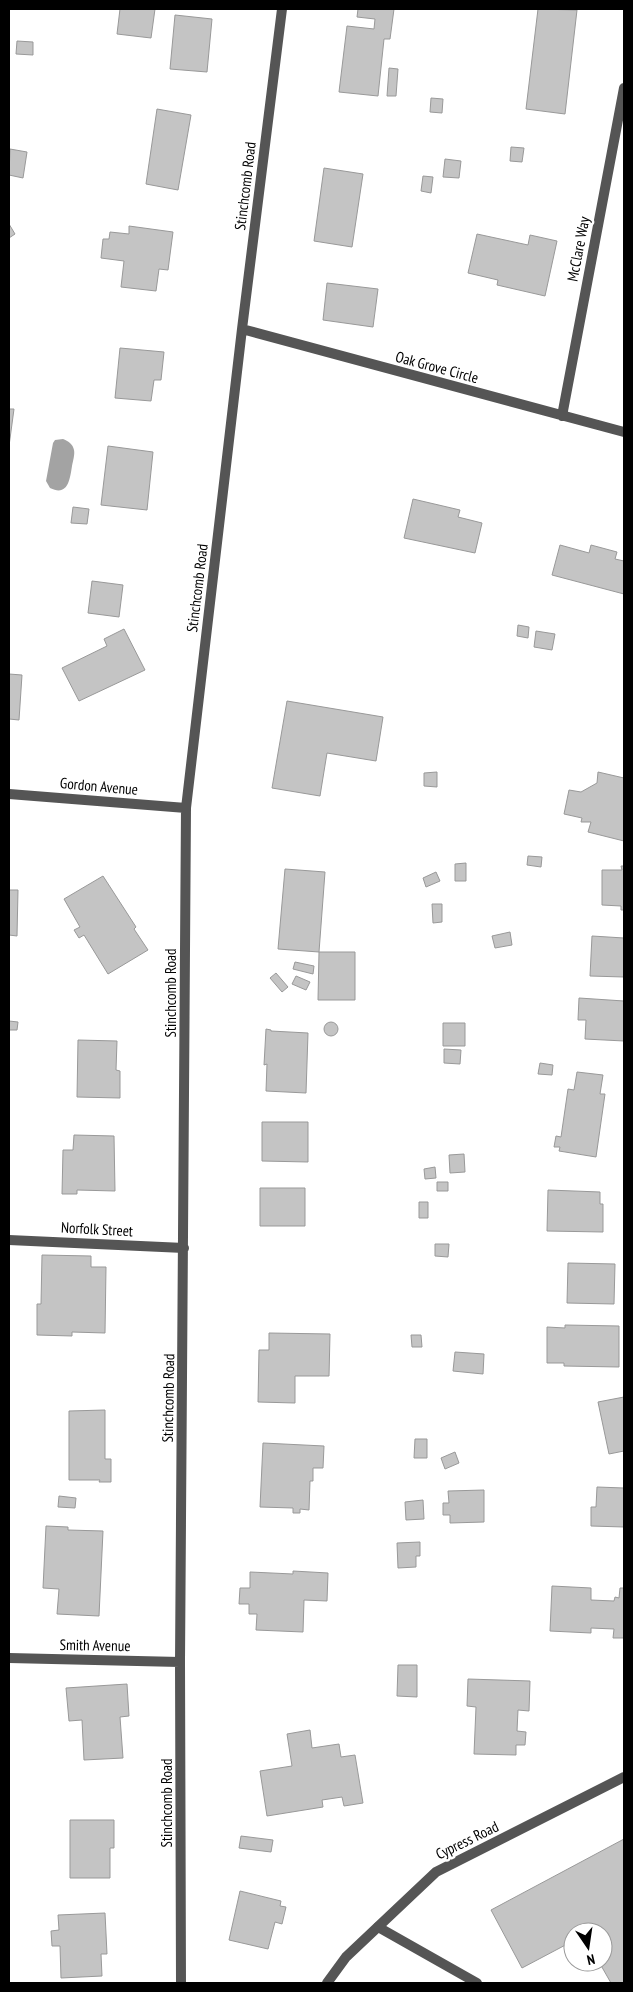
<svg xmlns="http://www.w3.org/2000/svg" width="633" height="1992" viewBox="0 0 633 1992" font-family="'PT Sans Narrow',sans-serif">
<rect width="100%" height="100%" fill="#fff"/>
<path fill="#a3a3a3" d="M63 439C68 441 73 444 74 450 75 454 73 461 72 466 70 479 68 497 50 488L46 481 53 443 55 440Z"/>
<path fill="#c4c4c4" stroke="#999" d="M120 9H155L151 38 117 34Z
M358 9H394L390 39H384L378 96 339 92 347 26 374 29 375 19 357 17Z
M538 9 577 10 565 114 526 109Z
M175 15 212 19 207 72 170 69Z
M17 41 33 42V55L16 54Z
M389 68 398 69 396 96H387Z
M431 98 443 99 442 113 430 112Z
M157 109 191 115 178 190 146 184Z
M511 147 524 148 522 162 510 161Z
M10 149 27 152 23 178 9 175Z
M445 159 461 161 459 178 443 177Z
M324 168 363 174 352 247 314 241Z
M423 176 433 177 431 193 421 191Z
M9 224 15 234 9 238Z
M129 226 173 232 168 270 159 269 156 291 121 287 124 261 101 258 103 239H109L110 232 129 234Z
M477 234 528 245 530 235 557 241 545 296 497 285 498 280 468 273Z
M327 283 378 289 373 327 323 320Z
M120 348 164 352 161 380H154L151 401 115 398Z
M9 409H14L9 446Z
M108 446 153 452 147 510 101 505Z
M413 499 460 510 458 517 482 523 475 553 404 538Z
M73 507 89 509 87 524 71 523Z
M560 545 589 553 591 545 617 552 615 559 624 561V594L552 575Z
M92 581 123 585 119 617 88 613Z
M518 625 529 627 528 638 517 636Z
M124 629 145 670 79 701 62 668 107 646 104 639Z
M536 631 555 634 552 650 534 647Z
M9 674 22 675 19 720 9 719Z
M287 701 383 717 376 761 327 753 320 796 272 788Z
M437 772V787L424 786V773Z
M598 772 624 778V841L588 832 591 822H581L582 818 564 814 569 790 581 792 597 783Z
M528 856 542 857 541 867 527 865Z
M466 863V881H455V864Z
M621 866H624V910H621V906L602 905V870H622Z
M285 869 325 872 319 952 278 949Z
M436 872 440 881 426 887 423 878Z
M103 876 136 927 134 929 148 950 108 974 84 935 79 938 74 930 80 927 64 899Z
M9 890H18L17 936 9 935Z
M432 904H442V922L433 923Z
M510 932 512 945 495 948 492 936Z
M592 936 624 938V977L590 976Z
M319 952H355V1000H318Z
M295 962 314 966 313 974 293 969Z
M276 973 288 987 282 992 270 978Z
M296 976 310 982 306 990 292 984Z
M579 998 624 1001V1041L585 1039 586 1020H578Z
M9 1021 18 1022 17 1030H9Z
M324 1029a7 7 0 1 1 14 0a7 7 0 1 1-14 0Z
M443 1023H465V1046H443Z
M266 1029 271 1030V1031L308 1033 306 1093 266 1091 267 1064 264 1065Z
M78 1040 117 1041 116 1070 120 1071V1098L77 1097Z
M444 1049 461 1050 460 1064 444 1063Z
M540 1063 553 1065 552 1075 538 1074Z
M577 1072 603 1075 600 1094H605L596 1157 559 1151 560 1147H554L556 1136 561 1137 568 1089 574 1090Z
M262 1122H308V1162L262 1161Z
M74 1135 114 1136 115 1191 77 1190V1194H62L63 1150H73Z
M464 1154 465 1172 450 1173 449 1155Z
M435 1167 436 1178 425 1179 424 1169Z
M437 1182H448V1191H437Z
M260 1188H305V1226H260Z
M548 1190 600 1192V1204H603V1232L547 1231Z
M419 1202H428V1218H419Z
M435 1244H449L448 1257 435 1256Z
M42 1255 91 1256V1267H106L105 1333 72 1332V1336L37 1335V1304H41Z
M568 1263 615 1264 614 1304 567 1303Z
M565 1325 619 1326V1367L564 1366V1363H547V1327L565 1328Z
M269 1333 330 1334 329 1376H295V1403L258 1402 259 1350H269Z
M411 1335H421L422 1347H412Z
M455 1352 484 1354 483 1374 453 1371Z
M624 1397V1451L609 1454 598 1402Z
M105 1410V1459H111V1482H99L100 1480H69V1411Z
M415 1439H427V1458H414Z
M263 1443 324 1446 323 1468H313V1481H310L309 1510 300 1509V1513H293V1508L260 1507Z
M455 1452 459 1463 445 1469 441 1458Z
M597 1487 624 1488V1527L591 1526V1507H596Z
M484 1490V1522L450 1523V1515H443V1503H449L448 1491Z
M59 1496 76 1498 75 1508 58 1507Z
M423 1500 424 1519 406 1520 405 1502Z
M46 1526 68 1527V1530L103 1531 99 1616 57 1614 59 1589 43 1588Z
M420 1542V1556H416V1567L398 1568 397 1543Z
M293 1571 328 1573 327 1601 304 1600 303 1632 256 1630 257 1614H249V1604H239L240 1588H250V1572L293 1574Z
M552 1586 591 1588V1600L614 1601 615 1597 619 1598 620 1588H624V1638H613L614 1629 591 1628V1633L550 1631Z
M398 1665H417V1697L397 1696Z
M468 1679 530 1681 529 1711 518 1710 517 1731 526 1732 525 1745H516V1755L474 1754 476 1707 467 1706Z
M127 1684 129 1716 120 1717 123 1758 84 1760 82 1720 69 1721 66 1688Z
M310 1730 312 1748 339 1744 341 1757 355 1755 363 1803 344 1806 342 1797 322 1800 323 1807 267 1816 260 1771 292 1766 287 1734Z
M70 1820H114V1848H110V1878H70Z
M241 1836 273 1840 271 1852 239 1848Z
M624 1839V1983H611L599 1962H603V1932H573V1941L522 1968 491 1910Z
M240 1891 281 1901 280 1906 286 1907 282 1924 275 1922 268 1949 229 1940Z
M105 1913 107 1954H101L102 1976 61 1978 60 1946H52L51 1931 59 1930 58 1915Z"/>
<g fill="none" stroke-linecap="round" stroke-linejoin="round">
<path stroke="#555" stroke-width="10" d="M378 1927 477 1983"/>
<path stroke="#555" stroke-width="10" d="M242 329 624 432
M562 416 624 88
M9 794 186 808
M9 1240 184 1248
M9 1658 180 1662
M181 1983 180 1662 186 808 242 329 282 9
M327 1983 346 1957 436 1872 624 1777"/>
</g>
<g text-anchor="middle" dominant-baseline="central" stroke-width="5" stroke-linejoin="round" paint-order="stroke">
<g font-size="15" fill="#000" stroke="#fff">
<text transform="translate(245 186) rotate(-83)">Stinchcomb Road</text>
<text transform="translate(578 249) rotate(-79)">McClare Way</text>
<text transform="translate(437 367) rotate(15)">Oak Grove Circle</text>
<text transform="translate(197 588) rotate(-83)">Stinchcomb Road</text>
<text transform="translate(99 786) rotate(5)">Gordon Avenue</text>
<text transform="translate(170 993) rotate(-90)">Stinchcomb Road</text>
<text transform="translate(97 1229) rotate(3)">Norfolk Street</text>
<text transform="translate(168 1398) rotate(-89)">Stinchcomb Road</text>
<text transform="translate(95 1645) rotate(1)">Smith Avenue</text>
<text transform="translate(166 1803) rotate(-90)">Stinchcomb Road</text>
<text transform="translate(467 1840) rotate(-26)">Cypress Road</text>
</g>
</g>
<rect width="633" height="1992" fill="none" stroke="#000000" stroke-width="20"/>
<g transform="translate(588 1947) rotate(167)"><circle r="24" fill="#ffffff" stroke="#999999"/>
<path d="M0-4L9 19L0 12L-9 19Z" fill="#000000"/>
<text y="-8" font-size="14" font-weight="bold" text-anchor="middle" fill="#000000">N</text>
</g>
</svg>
